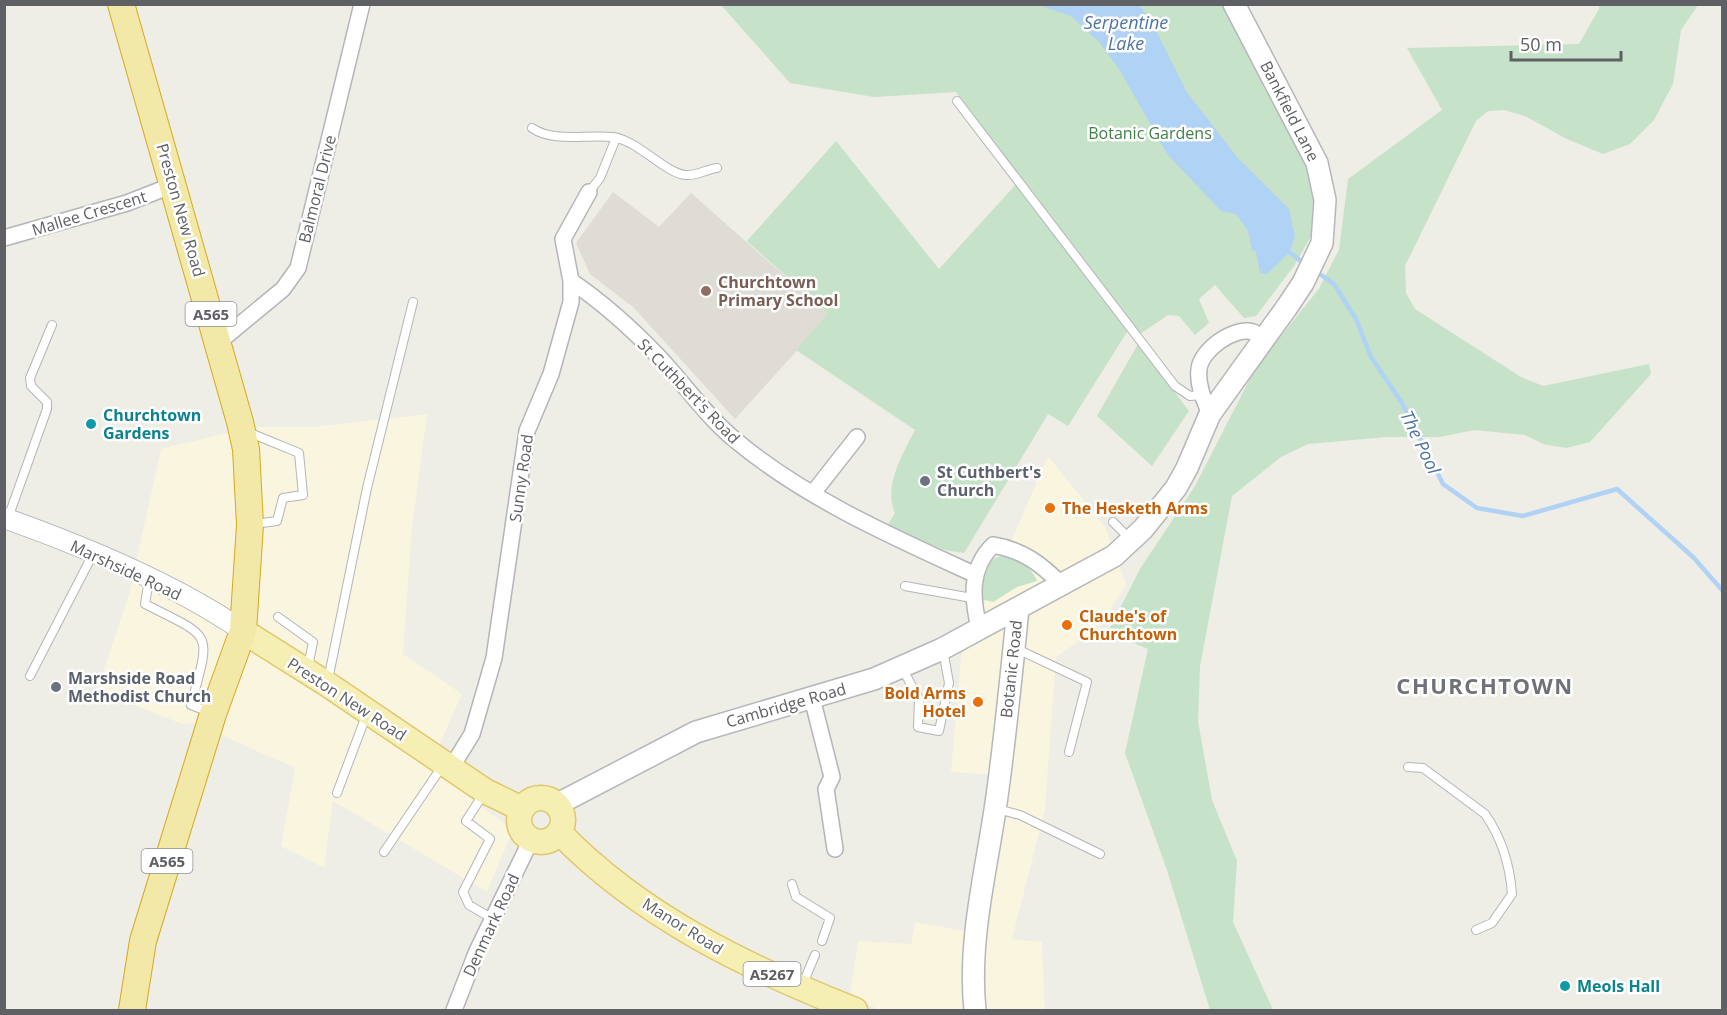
<svg xmlns="http://www.w3.org/2000/svg" width="1727" height="1015" viewBox="0 0 1727 1015" font-family="'Open Sans',sans-serif">
<rect width="100%" height="100%" fill="#eeede6"/>
<path fill="#faf5df" d="M427 414 412 527 403 654 462 694 429 768 513 830 487 892 333 801 324 868 281 846 295 768 194 723 182 724 97 690 129 594 161 449 251 427H314Z
M1048 456 1105 527 1126 584 1100 626 1056 657 1045 810 1012 939 1042 942 1045 1010H879L850 995 858 941 911 944 915 922 966 931 995 775 951 772 961 657Z"/>
<path fill="#dedcd4" d="M613 192 659 227 691 193 829 315 735 419 633 307 590 274 576 243Z"/>
<path fill="#c6e2c8" d="M721 5H1228L1300 147 1314 181 1311 236 1294 266 1256 316 1244 318 1215 285 1199 299 1209 323 1195 335 1179 316 1168 315 1140 334 956 92 874 97 790 83Z
M1599 5H1698L1681 30 1673 84 1654 120 1630 144 1603 154 1567 139 1525 116 1504 110 1488 111 1476 121 1405 266 1406 293 1415 309 1521 377 1543 386 1649 364 1651 374 1590 442 1566 448 1543 444 1525 435 1474 430 1440 437H1386L1308 444 1281 457 1232 496 1200 666 1198 721 1212 800 1237 861 1233 922 1273 1010H1210L1167 870 1125 753 1148 649 1108 632 1140 569 1195 486 1256 367 1318 290 1339 250 1348 179 1442 110 1407 48 1579 44 1599 9Z
M836 141 939 269 1018 182 1130 327 1068 426 1048 414 964 553 945 550 887 526 895 513C883 486 903 454 915 430L796 350 828 314 747 241Z
M1138 344 1189 411 1152 466 1097 416Z
M1001 556C1016 558 1032 567 1037 581L1017 587 993 602 981 599C980 585 986 572 992 559Z"/>
<path fill="#b0d2f4" d="M1015 5H1139L1150 19 1186 91 1237 157 1289 209 1295 237 1289 253 1267 274 1260 273 1256 252 1252 250 1248 231 1236 214 1221 211 1167 154 1121 72 1100 43 1071 16 1041 6Z"/>
<g fill="none" stroke-linecap="round" stroke-linejoin="round">
<path stroke="#b0d2f4" stroke-width="4.5" d="M1285 249 1305 264
M1314 270 1334 284 1356 319 1371 357 1402 403 1443 484 1477 508 1523 516 1617 489 1693 557 1722 590"/>
<defs>
<path id="service" d="M957 101 1175 386 1190 396 1202 395
M532 128C554 143 586 134 613 137 639 141 666 174 686 175 697 176 707 169 717 168
M589 192 600 178 616 138
M248 432 299 453 303 495 283 498 277 521 254 524
M8 518 47 409V402L31 386 30 378 52 325
M1113 522 1131 540
M149 579 145 604C214 639 211 630 191 705L209 712
M905 586 972 598
M278 617 313 642 308 667
M1015 648 1087 682 1069 752
M902 668 919 699 918 727 939 731 949 683 943 650
M30 676 93 554
M328 680 367 488 413 302
M1408 767 1423 768 1485 814C1501 837 1510 866 1512 894L1492 923 1476 930
M337 793 366 716
M484 793 466 821 490 839 463 892 469 905 493 919
M997 809 1020 815 1100 854
M384 852 443 765
M792 884 796 897 830 918 822 941
M802 986 815 955"/>
<path id="minor" d="M4 238 127 203 173 185
M571 281C602 302 631 328 657 355 683 382 705 415 734 439 804 498 893 537 976 575
M219 342 283 289 298 268 362 4
M1210 414C1204 400 1197 385 1199 369 1201 350 1234 326 1253 332 1257 333 1260 337 1264 340
M813 493 857 437
M979 628C972 598 969 569 993 545 1023 550 1041 564 1062 585
M812 698 832 777 826 789 835 849
M451 768 472 734 494 658 527 431 551 374 571 302V281L563 239 589 192
M454 1010 477 951 531 840"/>
<path id="tertiary" d="M4 518C83 546 175 584 243 631"/>
<path id="secondary" d="M556 805 696 732 874 679 942 649 1114 556 1143 529 1176 488 1187 468 1210 414 1287 307 1303 283 1322 243 1325 200 1317 163 1234 4
M975 1010C968 943 985 876 995 810 1005 743 1011 676 1018 609"/>
<path id="primary" d="M243 631 327 684 485 791 522 809
M519 820a22 22 0 1 1 44 0a22 22 0 1 1-44 0Z
M559 832C640 916 748 968 855 1010"/>
<path id="trunk" d="M121 4 240 422 246 449 250 525 243 631 213 714 143 941 132 1010"/>
</defs>
<use href="#service" stroke="#b3b5b9" stroke-width="10"/>
<use href="#minor" stroke="#b3b5b9" stroke-width="18"/>
<use href="#tertiary" stroke="#b3b5b9" stroke-width="22"/>
<use href="#secondary" stroke="#b5b7bb" stroke-width="24"/>
<use href="#primary" stroke="#e0c76d" stroke-width="27"/>
<use href="#trunk" stroke="#d7a91d" stroke-width="28"/>
<use href="#service" stroke="#fff" stroke-width="8"/>
<use href="#minor" stroke="#fff" stroke-width="15"/>
<use href="#tertiary" stroke="#fff" stroke-width="20"/>
<use href="#secondary" stroke="#fff" stroke-width="21"/>
<use href="#primary" stroke="#f5efb4" stroke-width="24"/>
<use href="#trunk" stroke="#f2e8a8" stroke-width="26"/>
</g>
<circle fill="#8d6e63" stroke="#fff" stroke-width="2" cx="706" cy="291" r="6"/>
<g fill="#0f9aa8" stroke="#fff" stroke-width="2">
<circle cx="91" cy="424" r="6"/>
<circle cx="1565" cy="986" r="6"/>
</g>
<g fill="#6b7280" stroke="#fff" stroke-width="2">
<circle cx="925" cy="481" r="6"/>
<circle cx="56" cy="687" r="6"/>
</g>
<g fill="#e8710a" stroke="#fff" stroke-width="2">
<circle cx="1050" cy="508" r="6"/>
<circle cx="1067" cy="625" r="6"/>
<circle cx="978" cy="702" r="6"/>
</g>
<g text-anchor="middle" dominant-baseline="central" stroke-width="5" stroke-linejoin="round" paint-order="stroke">
<g fill="#fff" stroke="#8e9092" stroke-width="1.5">
<rect x="185.5" y="302" width="51" height="24" rx="4.5"/>
<rect x="141.5" y="849" width="51" height="24" rx="4.5"/>
<rect x="743.5" y="962" width="57" height="24" rx="4.5"/>
</g>
<g font-size="15" font-weight="bold" fill="#5e6064">
<text x="211" y="314">A565</text>
<text x="167" y="861">A565</text>
<text x="772" y="974">A5267</text>
</g>
<g font-size="16" fill="#5e6064" stroke="#fff">
<text transform="translate(1290 111) rotate(63)">Bankfield Lane</text>
<text transform="translate(317 189) rotate(-76)">Balmoral Drive</text>
<text transform="translate(181 210) rotate(74)">Preston New Road</text>
<text transform="translate(89 213) rotate(-17)">Mallee Crescent</text>
<text transform="translate(689 391) rotate(46)">St Cuthbert's Road</text>
<text transform="translate(521 478) rotate(-82)">Sunny Road</text>
<text transform="translate(126 570) rotate(25)">Marshside Road</text>
<text transform="translate(1011 669) rotate(-84)">Botanic Road</text>
<text transform="translate(347 699) rotate(33)">Preston New Road</text>
<text transform="translate(786 705) rotate(-16)">Cambridge Road</text>
<text transform="translate(491 925) rotate(-65)">Denmark Road</text>
<text transform="translate(683 926) rotate(32)">Manor Road</text>
</g>
<g font-size="16" fill="#418048" stroke="#fff">
<text x="1150" y="133">Botanic Gardens</text>
</g>
<g font-size="16" font-weight="bold" fill="#785e54" stroke="#fff" text-anchor="start">
<text x="718" y="282">Churchtown<tspan x="718" dy="18">Primary School</tspan></text>
</g>
<g font-size="16" font-weight="bold" fill="#0d838f" stroke="#fff" text-anchor="start">
<text x="103" y="415">Churchtown<tspan x="103" dy="18">Gardens</tspan></text>
<text x="1577" y="986">Meols Hall</text>
</g>
<g font-size="16" font-weight="bold" fill="#5b616d" stroke="#fff" text-anchor="start">
<text x="937" y="472">St Cuthbert's<tspan x="937" dy="18">Church</tspan></text>
<text x="68" y="678">Marshside Road<tspan x="68" dy="18">Methodist Church</tspan></text>
</g>
<g font-size="16" font-weight="bold" fill="#c56008" stroke="#fff" text-anchor="start">
<text x="1062" y="508">The Hesketh Arms</text>
<text x="1079" y="616">Claude's of<tspan x="1079" dy="18">Churchtown</tspan></text>
<text x="966" y="693" text-anchor="end">Bold Arms<tspan x="966" dy="18">Hotel</tspan></text>
</g>
<g font-size="18" font-style="italic" fill="#4e73a5" stroke="#fff">
<text x="1126" y="22">Serpentine<tspan x="1126" dy="21">Lake</tspan></text>
<text transform="translate(1421 442) rotate(64)">The Pool</text>
</g>
<g font-size="22" font-weight="bold" letter-spacing="1.5" fill="#6f7276" stroke="#fff">
<text x="1485" y="685">CHURCHTOWN</text>
</g>
</g>
<rect width="1727" height="1015" fill="none" stroke="#5e6064" stroke-width="12"/>
<path d="M1511 51v9h110v-9" fill="none" stroke="#5e6064" stroke-width="3"/>
<text x="1520" y="51" font-size="18" fill="#5e6064" stroke="#ffffff" stroke-width="4.5" paint-order="stroke">50 m</text>
</svg>
